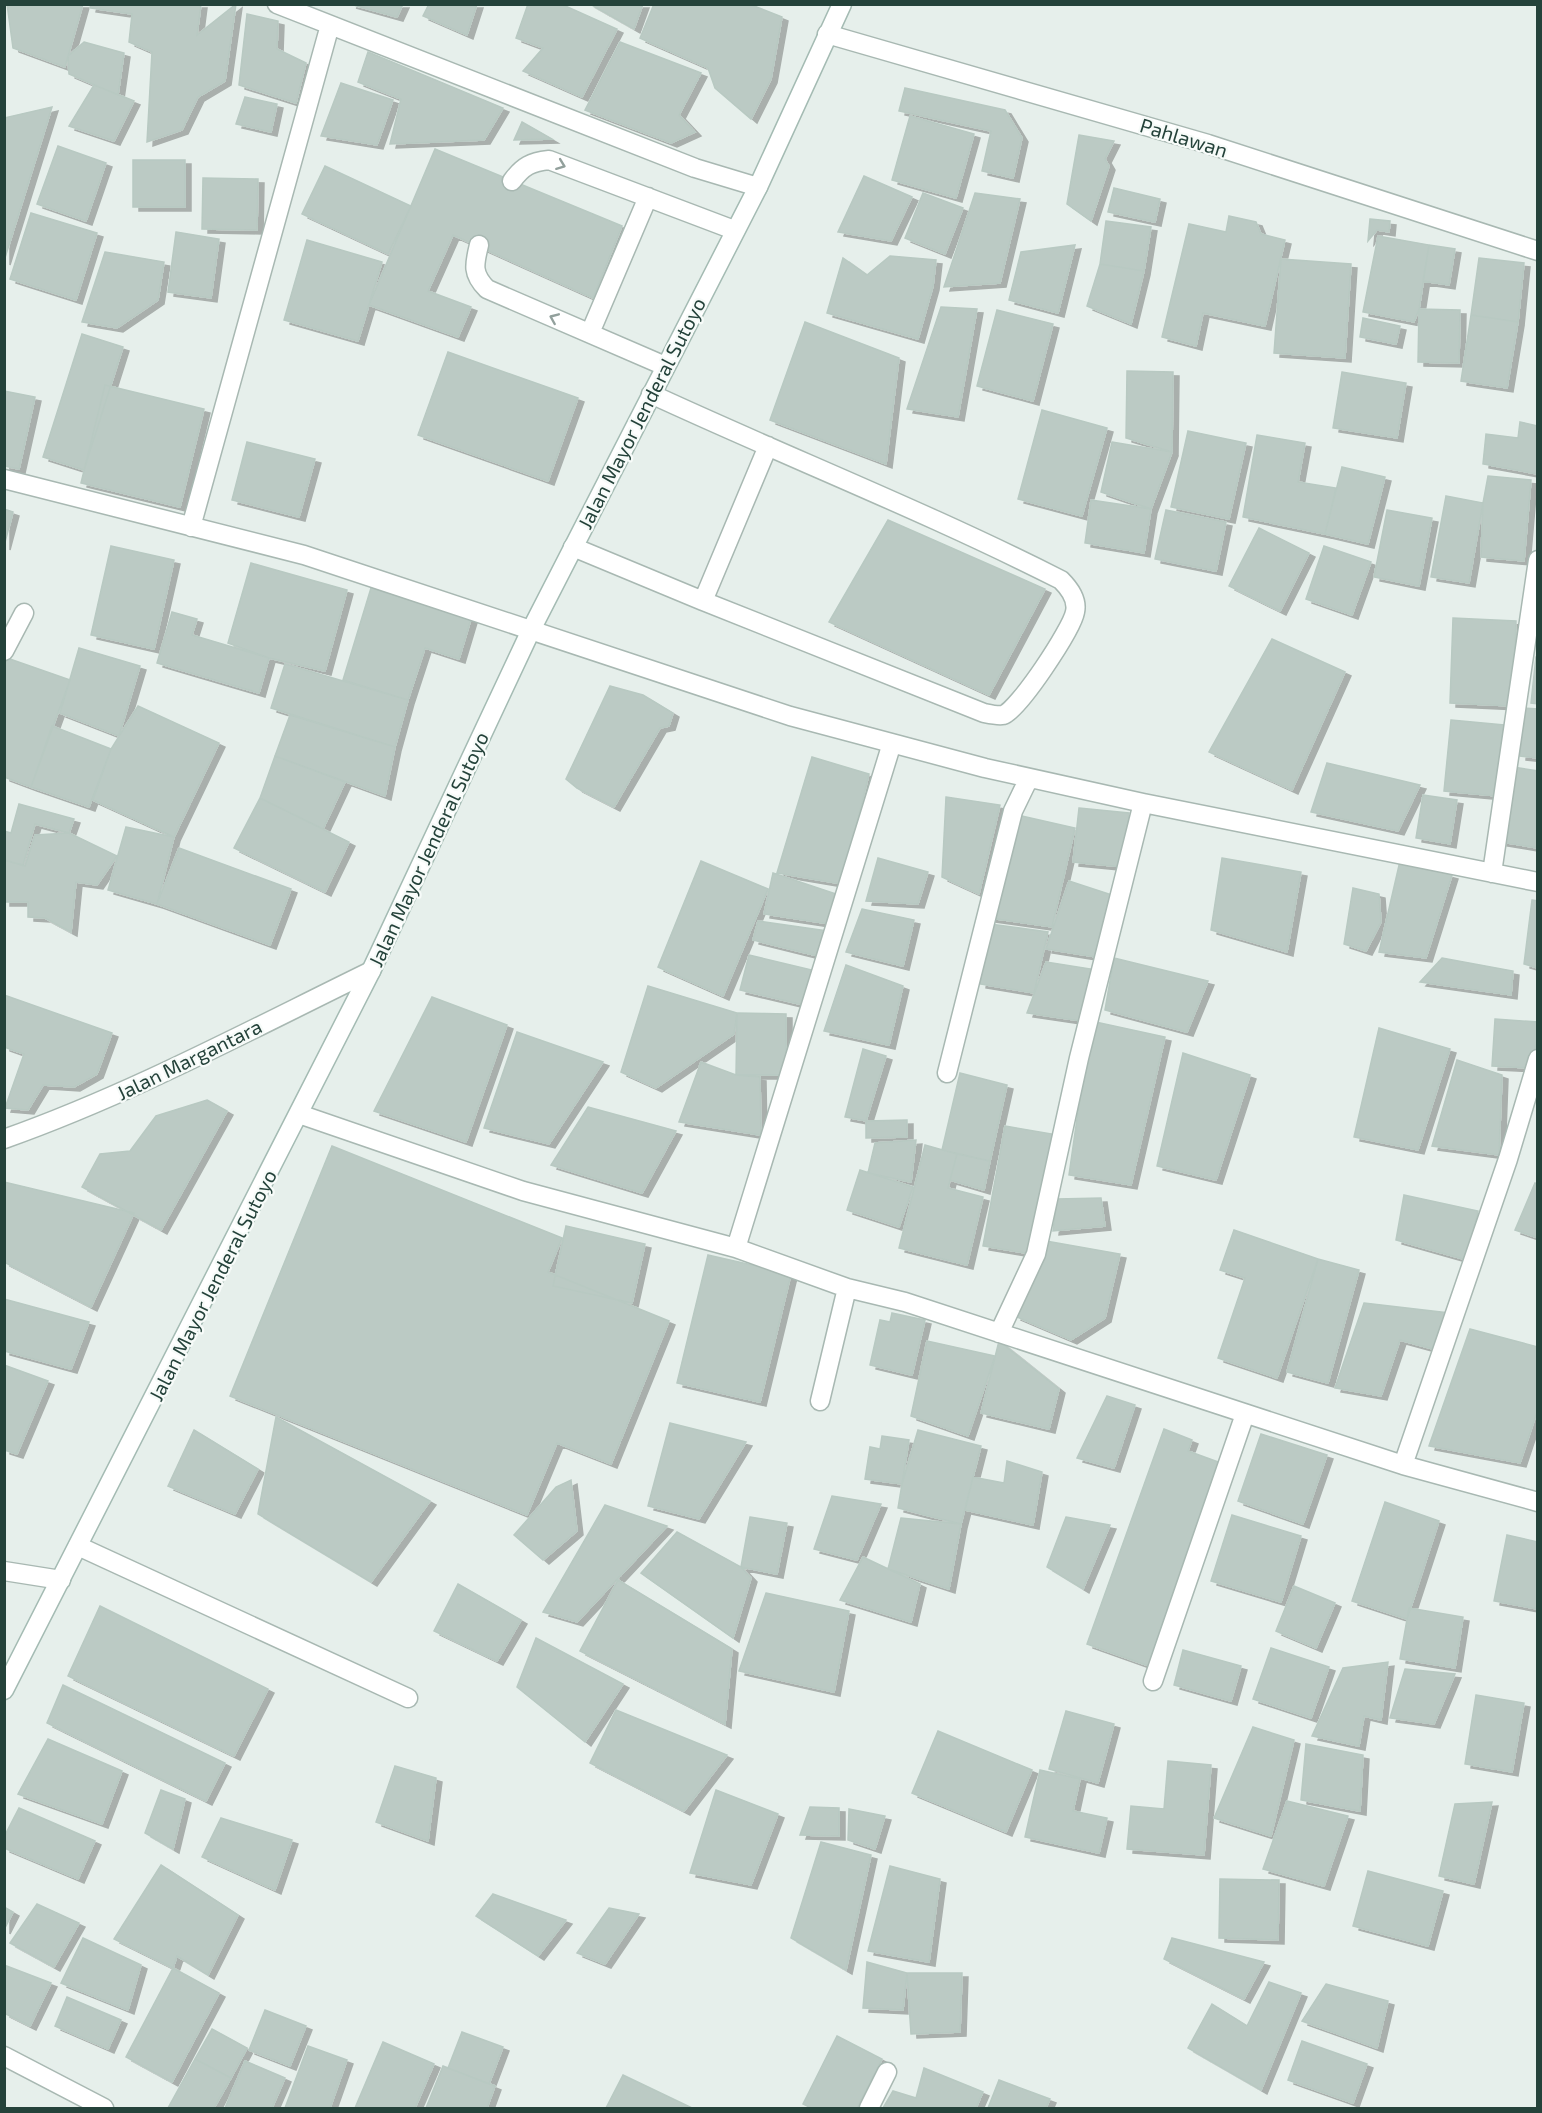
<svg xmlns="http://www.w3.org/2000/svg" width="1542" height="2113" viewBox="0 0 1542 2113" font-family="'Exo 2',sans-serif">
<defs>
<filter id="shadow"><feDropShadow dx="6" dy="4" stdDeviation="0" flood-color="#0004"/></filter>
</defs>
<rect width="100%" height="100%" fill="#e6efeb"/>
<path fill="#bbcac4" stroke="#b8c9c2" stroke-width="1.5" filter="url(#shadow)" d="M7 4H83L65 67 13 48Z
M91 4H201L197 35 236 4 225 81 198 97 182 130 147 142 152 52 129 42 132 14 90 8Z
M350 4H403L397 17Z
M429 4H477L467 35 423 16Z
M528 4H561L617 29 582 97 523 71 543 48 516 38Z
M590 4H643L634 29Z
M654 4H749L782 17 771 79 751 119 715 88 708 68 640 38Z
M247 14 278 21 277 49 306 63 296 103 239 85Z
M84 42 124 53 118 95 69 74 68 56Z
M620 42 701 73 679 115 695 132 671 143 585 110Z
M368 52 503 108 484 140 390 144 401 99 358 82Z
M341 83 393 100 377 145 321 136Z
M94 85 134 101 114 141 69 126Z
M905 88 1005 110 1022 138 1013 178 982 171 991 131 899 111Z
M245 97 277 104 271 132 236 124Z
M52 107 4 261V118Z
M910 116 974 134 956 198 892 180Z
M522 122 552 139 514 140Z
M1079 135 1114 141 1105 159 1109 166 1091 221 1067 204Z
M58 146 106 163 86 221 37 204Z
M435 149 622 226 593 298 453 235 428 291 471 307 458 337 369 305Z
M133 160H185V207H133Z
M325 166 411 206 388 254 302 214Z
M864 176 912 197 891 241 838 232Z
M203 178 258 179 257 230 202 229Z
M1114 188 1160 199 1155 222 1108 212Z
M923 193 963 208 945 254 905 238Z
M975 193 1020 199 1000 283 944 287Z
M31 213 97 233 76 300 10 279Z
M1229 216 1256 222 1261 234 1285 240 1265 326 1203 313 1196 346 1162 337 1189 224 1226 232Z
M1370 219 1390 221 1389 232 1377 230 1368 241Z
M1106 221 1151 227 1144 271 1100 264Z
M176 232 219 239 211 298 168 292Z
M1378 236 1429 245 1419 309 1414 322 1363 312Z
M307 240 382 262 358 341 284 320Z
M1075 245 1058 313 1009 300 1021 252Z
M1429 245 1455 249 1449 285 1423 281Z
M105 252 164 262 158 300 117 328 82 322Z
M890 256 936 260 933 286 918 339 827 313 843 258 867 275Z
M1479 258 1524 263 1518 322 1471 315Z
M1281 259 1351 264 1345 358 1274 353Z
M1100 264 1144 271 1131 324 1087 306Z
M941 307 977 309 958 417 907 409Z
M1419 309 1460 310 1459 363 1418 362Z
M997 310 1053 324 1033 401 977 386Z
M1471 315 1518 322 1507 388 1461 381Z
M1363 318 1400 326 1396 344 1360 337Z
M805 322 899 358 886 464 770 420Z
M82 334 123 347 84 470 43 457Z
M448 352 578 398 548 481 418 435Z
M1127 371 1173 372 1172 452 1126 438Z
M1342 372 1406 383 1397 438 1333 428Z
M105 385 204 409 180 507 81 483Z
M4 391 35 397 19 469 4 466Z
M1042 410 1107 428 1082 516 1018 499Z
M1520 422 1538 426V474L1483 464 1486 434 1518 438Z
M1188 431 1246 443 1229 519 1171 507Z
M1257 435 1305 443 1298 482 1336 488 1325 534 1243 517Z
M247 442 315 459 299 517 232 500Z
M1112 442 1172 452 1151 509 1101 492Z
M1342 467 1385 477 1368 544 1325 534Z
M1488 476 1531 480 1524 561 1481 557 1483 503Z
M1446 496 1483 503 1469 583 1431 577Z
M1091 500 1151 509 1144 553 1085 543Z
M4 509 13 512 4 546Z
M1166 510 1226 522 1216 571 1155 559Z
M1387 510 1432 518 1419 586 1374 577Z
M888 520 1045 589 989 695 829 622Z
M1259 528 1309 553 1280 611 1229 586Z
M111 546 174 560 154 649 91 635Z
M1324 546 1371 562 1352 615 1306 599Z
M251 563 347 590 325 671 269 658 228 643Z
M371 588 471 619 459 659 425 648 408 700 343 680Z
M172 612 197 619 192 635 269 658 259 693 157 663Z
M1453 618 1516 621 1513 706 1450 703Z
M1272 639 1345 672 1292 790 1209 752Z
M79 648 140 666 119 736 60 713Z
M1536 657H1538V704L1531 703Z
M7 658 70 680 31 787 4 777V666Z
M285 664 408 700 395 747 271 708Z
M610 686 643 695 673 713 669 726 660 728 614 807 577 788 566 779Z
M138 706 219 743 174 837 93 800 111 749Z
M1523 708 1538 709V758L1520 756Z
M290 715 395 747 385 796 275 756Z
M1451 720 1504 725 1497 796 1444 791Z
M52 726 111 749 89 807 31 787Z
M275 756 345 782 323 829 260 798Z
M812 757 869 774 842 884 777 873Z
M1327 763 1420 785 1398 831 1311 812Z
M1513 767 1538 771V848L1501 842Z
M1423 795 1457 800 1450 844 1416 838Z
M946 797 1000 805 979 894 942 877Z
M260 798 349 842 325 892 234 848Z
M19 804 74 819 69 833 35 824 23 865 4 860V831L11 833Z
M1079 808 1129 813 1123 867 1073 862Z
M1013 814 1075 828 1052 927 990 918Z
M126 827 174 837 157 904 108 890Z
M69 833 117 856 97 885 76 882 71 932 45 918 28 917V902H4V860L25 866 35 835Z
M179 848 291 889 270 945 157 904Z
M878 858 928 872 918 904 866 901Z
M1222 858 1301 872 1287 952 1211 930Z
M701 861 768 889 723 996 658 967Z
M1400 861 1452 875 1426 958 1379 952Z
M773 873 842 896 836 925 764 914Z
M1069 881 1118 897 1102 958 1046 949Z
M1353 888 1379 894 1381 922 1366 951 1344 944Z
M1532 900 1538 901V968L1524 964Z
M862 909 914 920 903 966 846 952Z
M758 921 827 931 822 957 753 940Z
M990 924 1048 932 1034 993 980 984Z
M749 955 816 971 808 1006 740 990Z
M1114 958 1208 981 1187 1032 1105 1010Z
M1442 958 1513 971 1511 995 1420 982Z
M1046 962 1091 969 1081 1021 1027 1013Z
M846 965 903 986 889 1045 824 1031Z
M648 986 737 1013 734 1034 656 1088 621 1072Z
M4 995 112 1033 97 1074 74 1087 43 1085 28 1110 5 1108 24 1054 4 1047Z
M432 997 507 1025 466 1142 374 1111Z
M737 1013 786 1014V1075H736Z
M1495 1019 1538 1022V1036L1530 1068 1492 1066Z
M1091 1021 1165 1037 1131 1185 1069 1175Z
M1379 1028 1450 1049 1418 1150 1354 1137Z
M517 1032 603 1062 549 1144 484 1128Z
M863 1049 886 1056 866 1121 845 1117Z
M1183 1053 1250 1075 1216 1180 1157 1166Z
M1457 1060 1502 1075 1499 1155 1432 1146Z
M701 1062 736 1075 760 1077 761 1135 679 1122Z
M960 1073 1007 1085 990 1161 942 1150Z
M207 1100 227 1111 161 1230 82 1187 100 1154 130 1151 156 1116Z
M588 1107 676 1131 642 1193 551 1165Z
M907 1120V1137L866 1138V1121Z
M1005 1126 1052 1134 1031 1254 983 1246Z
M916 1140 911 1182 868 1173 875 1143Z
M925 1145 957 1154 948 1188 983 1197 967 1265 899 1248Z
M332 1146 562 1238 548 1272 669 1321 611 1464 557 1443 527 1515 230 1396Z
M957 1154 990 1161 984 1190 950 1180Z
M860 1170 913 1187 899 1227 847 1210Z
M4 1182 134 1213 91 1307 4 1262Z
M1535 1183 1538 1184V1238L1515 1230Z
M1404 1195 1478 1211 1467 1260 1396 1240Z
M1101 1198 1105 1226 1053 1231 1057 1199Z
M566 1226 645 1244 632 1303 553 1286Z
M1234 1230 1318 1259 1277 1378 1218 1358 1245 1278 1220 1270Z
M1046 1241 1120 1254 1105 1318 1071 1340 1015 1316Z
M708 1255 791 1274 760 1402 677 1383Z
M1318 1259 1359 1270 1328 1383 1287 1372Z
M4 1299 89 1322 71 1369 4 1351Z
M1364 1303 1449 1313 1437 1350 1400 1340 1381 1396 1335 1388Z
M892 1313 925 1320 912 1375 870 1365 880 1320 890 1322Z
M1470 1329 1538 1347V1409L1520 1463 1429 1446Z
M927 1341 995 1356 968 1436 911 1416Z
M999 1341 1059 1389 1049 1429 981 1413Z
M4 1365 48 1381 17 1454 4 1450Z
M1107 1396 1135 1405 1114 1468 1077 1458Z
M276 1417 430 1501 371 1582 258 1514Z
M670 1423 746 1442 699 1519 648 1506Z
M1164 1429 1192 1440 1188 1451 1221 1463 1149 1666 1087 1644Z
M194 1430 258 1469 235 1514 168 1486Z
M918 1430 981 1446 961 1524 898 1508 902 1484Z
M1261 1434 1327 1455 1303 1524 1238 1501Z
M882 1436 909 1440 902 1484 865 1479 870 1447 880 1449Z
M1007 1461 1042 1472 1033 1525 965 1510 973 1477 1004 1483Z
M571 1480 577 1531 543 1560 514 1535 556 1487Z
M832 1496 881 1504 857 1560 814 1549Z
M1385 1502 1439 1521 1407 1619 1352 1601Z
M605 1505 667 1526 577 1622 543 1612Z
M1232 1515 1301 1536 1281 1602 1211 1581Z
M750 1517 787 1523 777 1574 741 1567Z
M1066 1517 1110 1525 1083 1589 1047 1567Z
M901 1518 961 1524 949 1589 888 1569Z
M677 1532 741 1567 751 1578 733 1638 641 1573Z
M1507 1535 1538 1542V1609L1494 1601Z
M863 1557 920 1584 911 1622 840 1600Z
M618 1580 732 1649 725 1724 580 1651Z
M458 1584 521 1620 497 1661 434 1631Z
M1294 1586 1335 1603 1316 1648 1276 1631Z
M766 1593 849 1611 834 1692 739 1671Z
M100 1606 268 1689 234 1756 68 1676Z
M1409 1608 1463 1617 1455 1668 1400 1659Z
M536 1638 623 1684 585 1742 517 1687Z
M1271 1648 1329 1667 1311 1718 1253 1699Z
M1183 1650 1241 1666 1231 1701 1174 1685Z
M1388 1662 1381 1720 1364 1716 1359 1746 1312 1736 1343 1668Z
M1405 1669 1455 1674 1434 1724 1390 1718Z
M63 1685 225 1763 206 1801 47 1723Z
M1476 1695 1524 1703 1512 1772 1465 1764Z
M616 1710 727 1755 684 1811 590 1763Z
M1066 1711 1114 1724 1098 1783 1049 1769Z
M1253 1727 1294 1740 1271 1836 1214 1818Z
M938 1731 1032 1770 1006 1832 912 1793Z
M48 1739 122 1771 102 1824 18 1794Z
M1306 1744 1363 1755 1360 1811 1301 1800Z
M1168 1761 1211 1765 1204 1855 1127 1849 1131 1806 1164 1809Z
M395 1766 436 1778 428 1841 376 1822Z
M1040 1770 1080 1779 1073 1811 1107 1818 1099 1853 1025 1837Z
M161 1790 185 1799 173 1849 145 1833Z
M716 1790 778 1814 751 1885 690 1873Z
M1287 1801 1348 1816 1324 1886 1263 1869Z
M1492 1802 1474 1884 1439 1876 1455 1804Z
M810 1807 839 1808V1836L800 1835Z
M19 1808 95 1841 78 1879 4 1848V1837Z
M849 1809 885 1816 875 1849 848 1840Z
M221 1818 292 1840 275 1890 202 1857Z
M821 1842 871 1855 846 1970 791 1938Z
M161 1865 238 1915 208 1975 177 1956 173 1968 114 1939Z
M890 1866 940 1879 929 1962 868 1951Z
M1368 1871 1443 1891 1428 1946 1353 1926Z
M1220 1879 1279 1880 1278 1940 1219 1938Z
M493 1894 566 1920 538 1956 476 1916Z
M37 1904 79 1923 54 1967 10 1943Z
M4 1907 13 1912 4 1930Z
M609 1908 639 1914 605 1964 577 1953Z
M83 1938 141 1965 128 2010 61 1983Z
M1172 1938 1264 1962 1244 1999 1164 1959Z
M867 1962 907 1973 903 2010 863 2008Z
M4 1965 51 1983 30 2026 4 2013Z
M173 1968 219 1993 172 2082 126 2057Z
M907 1973H962L960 2032 911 2034Z
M1269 1982 1301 1993 1261 2090 1188 2048 1212 2004 1247 2026Z
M1326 1984 1388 2001 1377 2048 1302 2021Z
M67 1997 121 2020 108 2049 55 2026Z
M265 2010 306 2026 290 2066 249 2050Z
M212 2029 247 2048 231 2078 195 2059Z
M462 2032 503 2047 489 2084 448 2068Z
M837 2036 882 2059 857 2108H811L803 2104Z
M1302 2041 1367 2064 1353 2103 1288 2080Z
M383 2042 434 2064 415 2108H355Z
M308 2046 347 2060 330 2108H285Z
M195 2059 231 2078 214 2108H168Z
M245 2061 285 2078 272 2108H225Z
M443 2066 495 2086 487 2108H426Z
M924 2068 983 2092 976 2108H883L893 2091 916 2098Z
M623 2075 692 2108H606Z
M999 2080 1050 2099 1046 2108H988Z"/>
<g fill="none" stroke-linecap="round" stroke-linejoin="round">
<defs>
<path id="lane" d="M512 181C523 166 531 162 549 160L734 230
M479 245C474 265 472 274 487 289L665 366
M590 333 648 197
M651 394C787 457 927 512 1061 580 1069 588 1078 599 1075 612 1072 629 1018 711 1003 715 998 716 989 714 984 713L703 601 768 446
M573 547 703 601
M78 1546 408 1698
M4 1571 61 1580"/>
<path id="street" d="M277 4 695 168 758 187
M827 34 1208 144 1538 251
M4 479 304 555 790 716 985 768 1143 803 1538 882
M191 527 330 25
M4 651 24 613
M1492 873 1538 560
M947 1073 1013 811 1029 778
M299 1114 523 1191 736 1248 847 1288 905 1302 1403 1465 1538 1502
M4 1139C131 1094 250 1030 371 971
M736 1248 892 743
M999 1333 1036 1254 1079 1058 1143 803
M820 1401 847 1288
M1403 1465 1508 1159 1538 1059
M1153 1681 1245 1414
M4 2056 104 2108
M869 2108 887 2072"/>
<path id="secondary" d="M4 1690 371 971 532 628 758 187 842 4"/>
</defs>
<use href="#lane" stroke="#a8b8b2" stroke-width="21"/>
<use href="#street" stroke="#a8b8b2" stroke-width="21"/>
<use href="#secondary" stroke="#a4bbb3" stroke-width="21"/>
<use href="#lane" stroke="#fff" stroke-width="18"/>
<use href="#street" stroke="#fff" stroke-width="18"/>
<use href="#secondary" stroke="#fff" stroke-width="18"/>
</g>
<defs><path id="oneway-chevron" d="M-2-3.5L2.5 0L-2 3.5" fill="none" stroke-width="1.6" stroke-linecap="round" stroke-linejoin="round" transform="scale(1.5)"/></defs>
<g stroke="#92a09c">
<use href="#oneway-chevron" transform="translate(561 165) rotate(21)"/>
<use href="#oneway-chevron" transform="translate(554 318) rotate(-157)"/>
</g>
<g text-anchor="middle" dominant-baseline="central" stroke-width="4.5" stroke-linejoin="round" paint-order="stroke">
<g font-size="20" fill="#24423a" stroke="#f7fbf9">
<text transform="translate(1184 137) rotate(17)">Pahlawan</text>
<text transform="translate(641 413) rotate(-63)">Jalan Mayor Jenderal Sutoyo</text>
<text transform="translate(428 849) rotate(-65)">Jalan Mayor Jenderal Sutoyo</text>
<text transform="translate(189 1059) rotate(-26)">Jalan Margantara</text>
<text transform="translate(212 1285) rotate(-63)">Jalan Mayor Jenderal Sutoyo</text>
</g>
</g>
<rect width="1542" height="2113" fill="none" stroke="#24423a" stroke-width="12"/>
</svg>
